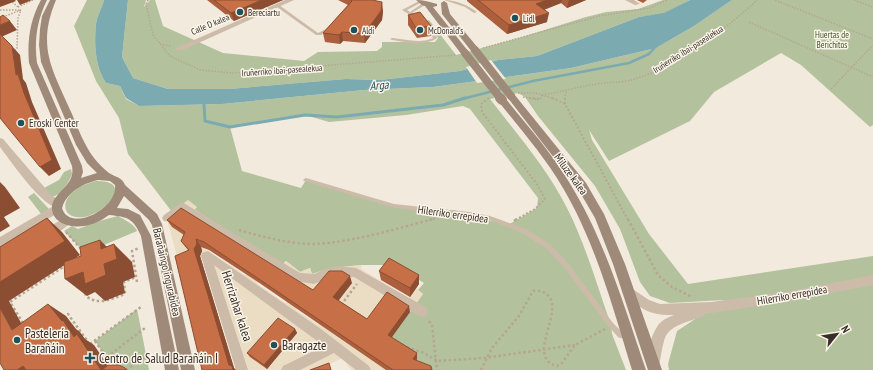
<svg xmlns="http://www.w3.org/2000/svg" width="873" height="370" viewBox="0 0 873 370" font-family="'PT Sans Narrow',sans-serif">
<rect width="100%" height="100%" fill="#f2eadd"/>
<path fill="#b3c29d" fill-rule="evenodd" d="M87 0H104C102 8 97 16 96 24 94 44 95 67 106 83L120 86 126 99 139 106 222 104 364 90 433 87 571 68 656 48 694 26 732 0H873V125L870 127 801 65 781 53 714 92 690 121 609 161 589 130 592 140 649 234 688 284 873 256V370H669L668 364 677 331 724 300 670 303 650 296 640 282 620 229 595 186 538 116 525 97 518 93 490 99C517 134 547 168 567 208 585 243 598 288 611 325L612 334 626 370H428L389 341 423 294 418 290 424 283 394 265H361L331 268 312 274 310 268 300 272 286 261 282 265 194 210 197 207 172 212 128 154 119 118 96 81 74 26ZM463 106 470 109 538 198 537 208 508 225 457 212 456 210C412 217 349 193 306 180L301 188 242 171 230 127 305 115 329 122 406 115Z
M128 0H146L144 7 150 0H155L163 26 223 53 304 61 318 52 377 51 382 47V42H435L438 38 426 21 429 20 456 55 519 38 586 17 606 12 638 9 663 0H690L664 14 639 17 537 56 498 60 460 71 380 80 346 79 229 89H168L133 78 122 57Z
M71 169 72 174C69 182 62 195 52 197L44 188 59 180 64 172Z
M96 181C135 180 106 214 84 217 64 220 59 203 74 191 80 186 88 183 96 181Z
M34 193 49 209 42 215 28 197Z
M118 216C125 220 134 224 137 231L85 253 64 231 72 226 78 229 99 221Z
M137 309 149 370H115L95 341Z"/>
<path fill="#ebdcc4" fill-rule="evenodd" d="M188 200 197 207 194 209 282 265 286 261 300 272 310 268 312 274 331 268 361 265V269L409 298 416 288 423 294 410 311 389 298 369 325 344 309 327 330 386 370H351L343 358 316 370H237L203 254 179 264 166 216ZM194 242 260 260 245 275ZM272 268 300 286 285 303 257 284ZM352 283 319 325 296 310 309 293Z"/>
<path fill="#7baab0" d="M104 0H128L122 57 133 78 168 89H229L346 79 380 80 460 71 498 60 537 56 639 17 664 13 690 0H732L694 26 656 48 571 68 433 87 364 90 222 104 139 106 126 98 120 86 106 83C95 67 94 44 96 24 97 16 102 8 104 0Z"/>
<path fill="#f2eadd" d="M491 60 506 79 477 83 466 67Z"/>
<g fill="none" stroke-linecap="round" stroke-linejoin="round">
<path stroke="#7baab0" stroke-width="2.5" d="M462 99 533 81 629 63 649 54 657 45"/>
<path stroke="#7baab0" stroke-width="3" d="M202 101 204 104 205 121 230 127 305 115 337 117 443 105 465 98"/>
<path stroke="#b7a593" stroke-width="1.5" stroke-dasharray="1.5 1.5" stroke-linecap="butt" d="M10 0 19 8
M148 0 146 4 153 35 170 56 200 70 233 73 456 55
M775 0 873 39
M854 0 873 7
M18 7 33 0
M0 10H20
M0 18 21 10
M749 22 873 77
M160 44 171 46
M483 48 599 16 650 8 667 0
M15 51 17 48 18 18 21 10
M831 89 873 45
M518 93H536L555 99
M542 95C560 92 578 87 596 84 609 82 622 83 635 79 678 65 724 31 757 0
M523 97 537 99
M540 99 542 95
M565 99 566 91"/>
<path stroke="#b7a593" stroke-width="2" stroke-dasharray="2 2" stroke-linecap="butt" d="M489 98 481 104 482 112 536 183 545 199 535 209 515 220
M529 98 540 99 541 98
M552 98 565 104
M565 98V104L628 220
M429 220 437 218"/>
<path stroke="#b7a593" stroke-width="2.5" stroke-dasharray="2.5 2.5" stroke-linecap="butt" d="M628 219 658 275 672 287 692 297
M514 221 517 219
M239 230C263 237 289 244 315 244 353 242 396 229 433 219
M66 232 82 250
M137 282 132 251 139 248
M85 293 86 296C99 306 111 299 125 294L124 282 136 277
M341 305 357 284
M63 317 68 314 88 342
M429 321 432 325 437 370
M23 323 10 302 66 265
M95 341 115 370
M90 344 141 307
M407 347 424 353 437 361 484 358 575 345
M107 357 145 328
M126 370 150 353
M481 370 492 348 519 316 533 291C537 290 541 291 545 293 569 308 523 357 557 366L562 363 575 345 605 329"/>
<path fill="#cbbba8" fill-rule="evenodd" d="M444 0C456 0 468 5 477 12L474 13 465 7Z
M419 1 422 2 407 10 410 12 423 3H425V5L412 13 417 16V18H415L402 10Z
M277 5H279L318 33 328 28H329L331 29 321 35H316L277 7Z
M425 23H427L436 35 437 38C425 47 406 42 392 40L390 39 392 38C405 39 421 44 433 38L424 24Z
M306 178 394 204 469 212 490 216 526 229 551 245 567 262 613 323 622 332 629 333 630 335 629 337 627 338H620L618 337 609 327 563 266 547 249 522 233 490 220 469 216 394 208 304 181 303 180 304 179Z"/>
<path fill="#cbbba8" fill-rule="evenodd" d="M182 202 300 273 314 274 328 268 340 266 356 268 427 308 428 312 427 316 423 317 419 316 354 277 340 276 329 277 314 284 295 281 265 264 182 211C177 215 171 223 164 221L162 218 164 215Z
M208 251 321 329 369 366 371 370H356L334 353 300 370H281L283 366 324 346 214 265 248 370H236L201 256 202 253Z"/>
<path fill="#cbbba8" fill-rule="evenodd" d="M285 0H294L183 50H177L176 48Z
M625 0H634L640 4 635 5Z
M0 138 3 139 51 195 62 202 63 205 62 208C46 213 10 160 0 147Z
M873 275V285L791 301 705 314 704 316C690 322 668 324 664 341 661 350 661 360 658 369L654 370 648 369C644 358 652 331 660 323 664 319 669 317 674 315 651 316 641 309 624 295L622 291 624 287 628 286 649 300 660 304 711 302 791 291Z"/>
<path fill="#cbbba8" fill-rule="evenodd" d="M57 204 61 205 62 208 61 211 0 248V237Z
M66 217 70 218 71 221 70 224C62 229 51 240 42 237L41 234 42 231Z"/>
<path fill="#9f8a7a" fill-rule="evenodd" d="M41 0H47C37 20 34 41 37 63L82 166 83 172 81 178 97 173 87 163 76 145 41 62 39 45 40 29 42 16 50 0H56C36 48 53 70 72 114 78 128 84 145 94 158 98 163 104 169 109 173 115 177 122 177 125 185L157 214 162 224 195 370H181L152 225 149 220 124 196 117 208 128 209 140 215 151 236 179 370H165L141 236C133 218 128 217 109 215 102 220 93 225 84 226 72 228 53 224 52 209 51 192 76 187 72 166L29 63C27 41 30 20 41 0ZM98 180 110 181 115 185C118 209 69 233 62 208 67 192 82 184 98 180Z
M416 0C423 0 430 2 437 4V6L433 7 468 51V55H462L425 6 422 5Z
M444 1 447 3 450 14 478 48V52H472L442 14 441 3Z
M511 93 514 94 586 183 604 214 625 264 662 370H648L613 264 595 218 578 189 508 98 507 96 508 94Z
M502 97 505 98C527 125 551 152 569 182 605 240 624 306 646 370H632C613 308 596 244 563 188 545 157 521 130 499 102L498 100 499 98Z"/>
<path stroke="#9f8a7a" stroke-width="8" d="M475 50 511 96
M465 53 501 99"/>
<path stroke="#9f8a7a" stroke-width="10" d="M500 98 502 100"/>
</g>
<path fill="#ab5f3d" d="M207 0H283L234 21Z
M338 0H372L383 11 382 20 365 43 343 41 340 44 325 42 323 33 348 5Z
M467 0H586L567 8 561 3 544 10 547 22 507 34 467 1Z
M637 0H647L643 3Z
M408 15 431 26V36L417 38 408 25Z
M167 220 313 290 352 283 338 300 367 319 410 312 392 337 417 359 416 360 432 370H386L258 282 209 250 201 247 202 251 200 256 234 368 236 370H202L188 250 181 241 184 235 172 227Z
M379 271 419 275V284L410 297 381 280Z
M295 329 297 333 267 369 250 357 247 353Z"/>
<path fill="#8b4e32" d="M0 0H15L16 1 0 7Z
M17 0H32L20 5Z
M262 0H283L234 21 231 13Z
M547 0H562L561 3 535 13 536 4Z
M569 0H586L567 8Z
M382 2 383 11 382 20 365 43 364 34Z
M549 13 547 22 507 34 509 25Z
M10 21 17 30 1 37 0 35V25Z
M342 32 343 41 340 44 339 35Z
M12 46 20 55 23 79 26 83 32 102 61 169 49 176 40 167 16 75Z
M0 182 5 187 20 208 4 217 10 226 0 232Z
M47 218 62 232 80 255 9 301 31 341 12 330 0 308V282Z
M196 239 201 247 202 251 200 256 234 368 236 370H233L229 365 194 249Z
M100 240 116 256 114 244 132 262 135 277 123 282 125 293 105 301 95 292 87 296 65 279 101 249Z
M419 275V284L410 297V288Z
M350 276 352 283 336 304 333 297Z
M48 304 66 316 76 329 80 332 85 339 94 345 111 370H101L74 337Z
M409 306 410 312 389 341 388 335Z
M295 329 297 333 267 369 264 365Z
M417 353V359L413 365V359Z
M23 366 32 370H17Z"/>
<path fill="#c76f47" stroke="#8b4e32" d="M214 0H262L231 13Z
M351 0H372L382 2 381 11 364 34 342 32 339 35 323 33 352 1Z
M478 0H547L536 4 549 13 509 25Z
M420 12 431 26 416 28 408 15Z
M3 15 10 21 0 25V17Z
M0 34 12 46 16 75 18 74 24 93 52 160 40 167 0 118Z
M181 208 313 290 329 271H342L350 276 333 297 367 319 387 292 409 306 388 335 417 353 413 359 431 366 432 370H393L253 275 204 242 196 239 197 244 194 249 229 365 232 366 233 370H202L175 256 189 250 181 241 185 232 167 220Z
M47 218 65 241 0 282V247Z
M100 240 101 249 114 244 117 259 104 264 106 275 85 284 83 272 65 279 64 262 81 256 80 247Z
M389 258 419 275 410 288 379 271Z
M48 304 62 321 63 320 74 337 77 334 101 370H26L23 366 17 370H4L0 363V308L12 330Z
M278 318 295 329 264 365 247 353Z
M329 363 331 370H310Z
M108 365H119L125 368 127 370H102Z"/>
<g fill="#1e515a" stroke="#faf4e9" stroke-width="1.5">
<circle cx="240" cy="12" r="4"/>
<circle cx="515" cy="18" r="4"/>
<circle cx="354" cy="30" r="4"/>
<circle cx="420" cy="30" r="4"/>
<circle cx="21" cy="123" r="4"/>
<circle cx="17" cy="340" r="4"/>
<circle cx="274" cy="345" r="4"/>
<path d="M88 352h4v4h4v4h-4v4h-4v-4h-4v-4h4z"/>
</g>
<g text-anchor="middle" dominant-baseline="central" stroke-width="3" stroke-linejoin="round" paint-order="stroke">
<g font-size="9" fill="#382e29" stroke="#faf4e9" text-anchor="start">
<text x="248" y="12">Bereciartu</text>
<text x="523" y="18">Lidl</text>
<text x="362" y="30">Aldi</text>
<text x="428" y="30">McDonald's</text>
</g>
<g font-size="9" fill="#382e29" stroke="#faf4e9">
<text transform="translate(210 24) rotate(-23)">Calle D kalea</text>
<text transform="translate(688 49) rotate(-32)">Iruñerriko ibai-pasealekua</text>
<text transform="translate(282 70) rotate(-4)">Iruñerriko ibai-pasealekua</text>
</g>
<g font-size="9" fill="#44562c" stroke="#faf4e9">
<text x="832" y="34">Huertas de<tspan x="832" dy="10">Berichitos</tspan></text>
</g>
<g font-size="11" fill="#382e29" stroke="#faf4e9" text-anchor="start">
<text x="29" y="123">Eroski Center</text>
</g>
<g font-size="11" fill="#382e29" stroke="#faf4e9">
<text transform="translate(571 174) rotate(54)">Miluze kalea</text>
<text transform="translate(453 214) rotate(8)">Hilerriko errepidea</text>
<text transform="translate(167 272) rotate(77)">Barañaingo ingurabidea</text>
<text transform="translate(792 295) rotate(-10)">Hilerriko errepidea</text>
</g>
<g font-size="12" font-style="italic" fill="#1e515a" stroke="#faf4e9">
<text transform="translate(379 85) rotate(-5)">Arga</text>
</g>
<g font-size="13" fill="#382e29" stroke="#faf4e9">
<text transform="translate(237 306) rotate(72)">Herrizahar kalea</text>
</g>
<g font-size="13" fill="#382e29" stroke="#faf4e9" text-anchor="start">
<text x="25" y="333">Pastelería<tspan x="25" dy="15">Barañáin</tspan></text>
<text x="282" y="345">Baragazte</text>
<text x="99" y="358">Centro de Salud Barañáin I</text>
</g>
</g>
<g transform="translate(837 334) rotate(60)" stroke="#faf4e9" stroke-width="3" paint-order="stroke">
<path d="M0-3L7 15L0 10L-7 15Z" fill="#382e29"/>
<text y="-6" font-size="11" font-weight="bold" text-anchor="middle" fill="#382e29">N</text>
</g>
</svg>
